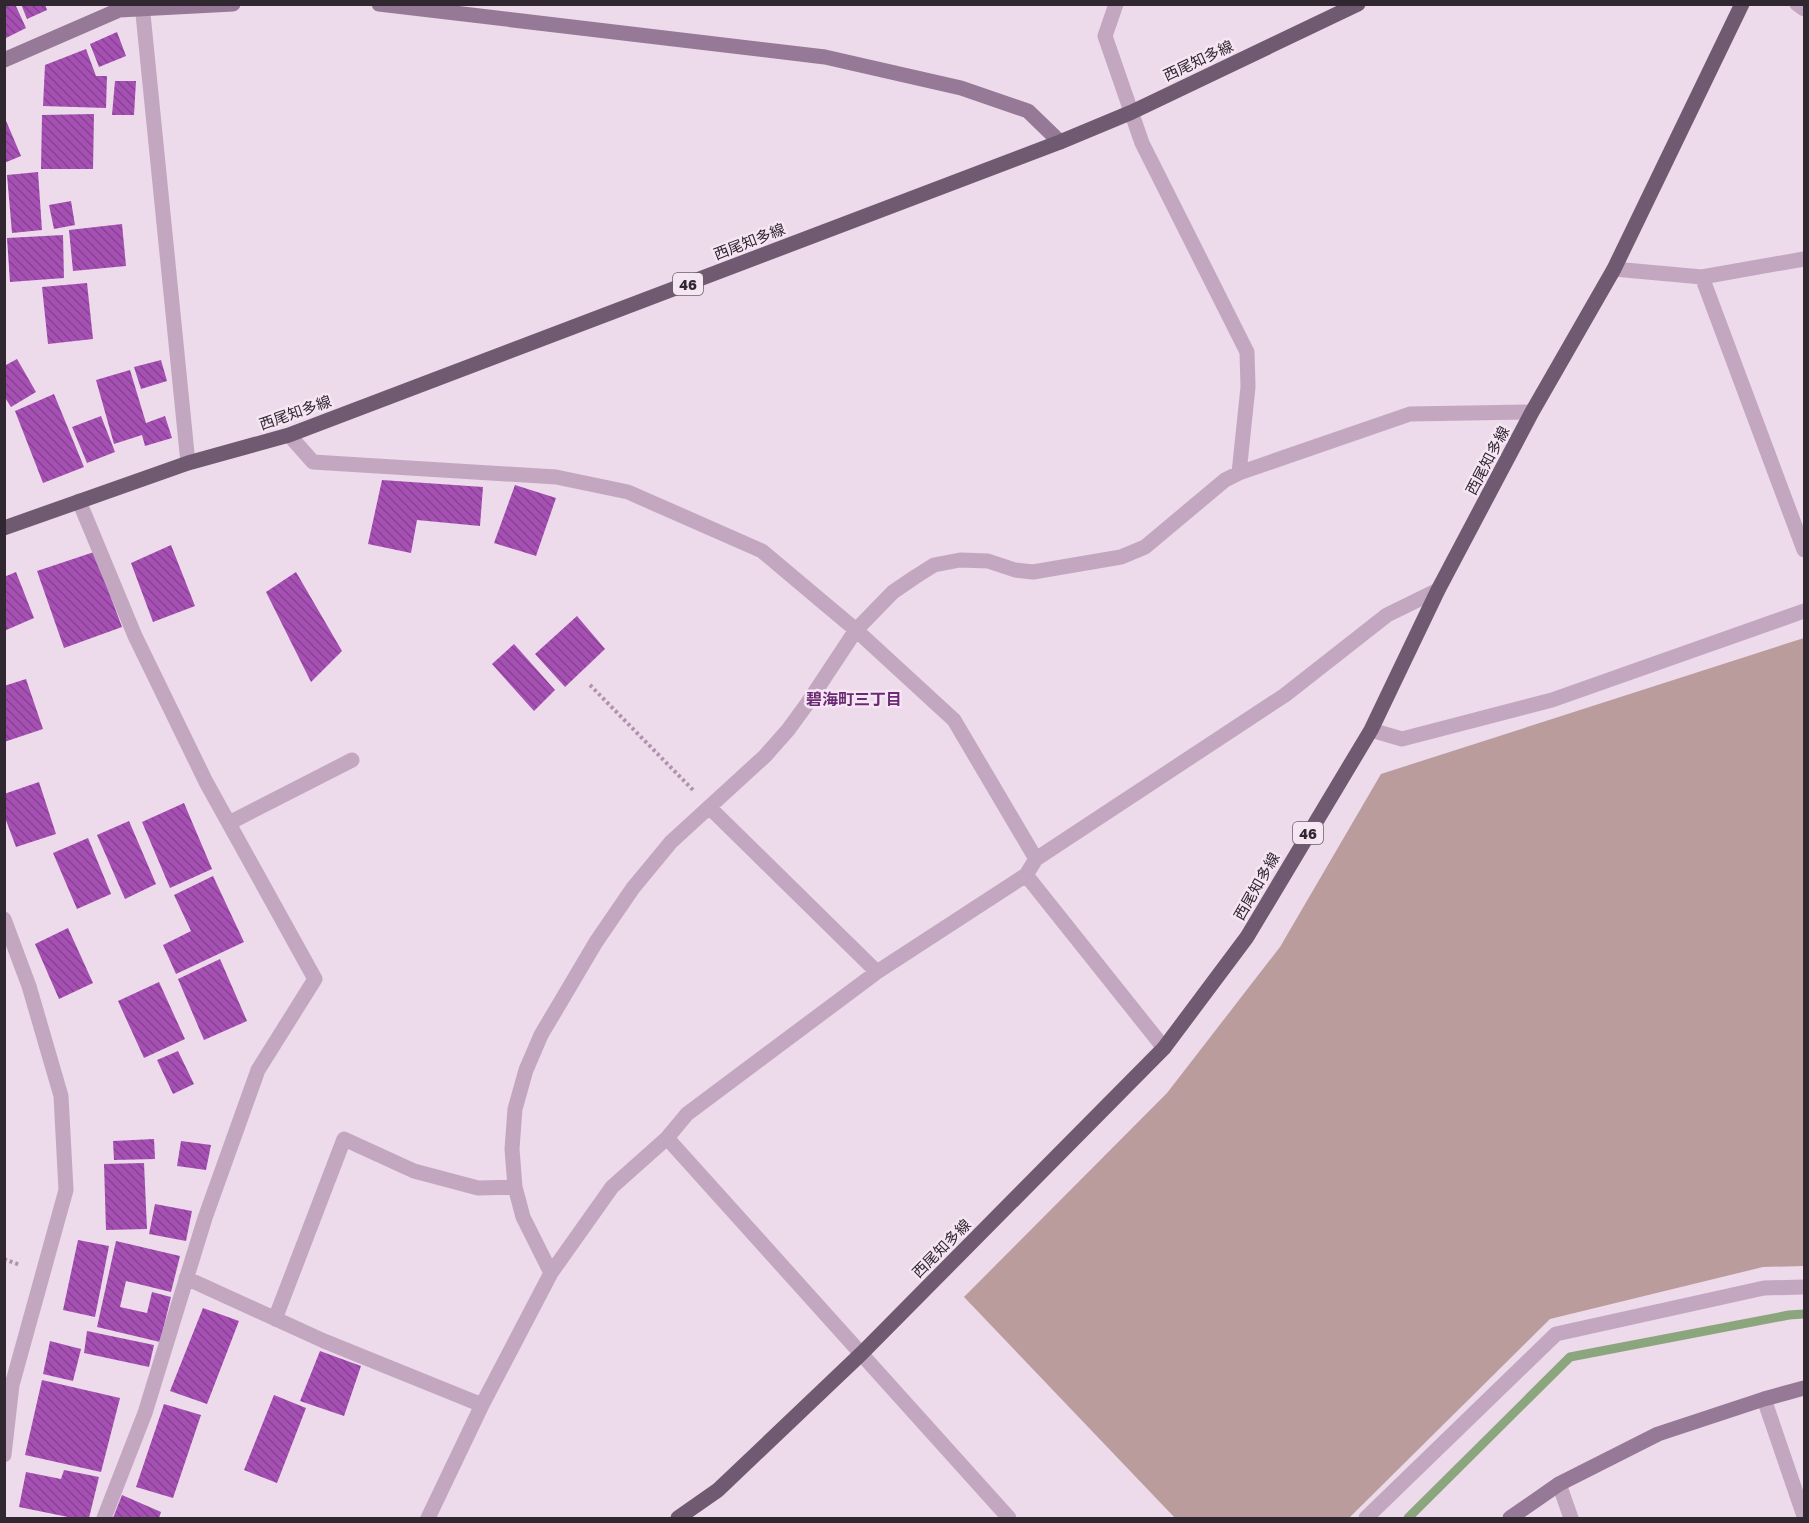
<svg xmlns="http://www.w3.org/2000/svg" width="1809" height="1523" viewBox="0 0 1809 1523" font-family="'Golos Text','Noto Sans JP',sans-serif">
<defs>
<pattern id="building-back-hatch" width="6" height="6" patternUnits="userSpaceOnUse" patternTransform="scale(1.5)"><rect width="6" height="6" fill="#a650b4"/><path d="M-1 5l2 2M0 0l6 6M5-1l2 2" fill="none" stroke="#884293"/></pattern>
</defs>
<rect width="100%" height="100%" fill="#eddaea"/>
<path fill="#ba9c9d" d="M1804 638V1266L1763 1267 1550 1319 1349 1518H1175L964 1297 1167 1093 1280 947 1381 774Z"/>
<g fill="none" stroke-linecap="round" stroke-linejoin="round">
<path stroke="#8ba67d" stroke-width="9" d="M1408 1518 1570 1357 1789 1315 1804 1314"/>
</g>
<path fill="url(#building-back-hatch)" d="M4 4H15L26 28 4 39Z
M21 4H45L47 10 27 19Z
M117 32 126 56 99 67 90 44Z
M86 49 96 76H107L106 108 43 106 45 65Z
M115 81H136L134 115H112Z
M94 114 93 169H41L42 115Z
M4 116 21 156 4 163Z
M38 172 42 230 12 233 7 175Z
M71 201 75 225 54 229 49 205Z
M122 224 126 266 73 271 69 230Z
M63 235 64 278 10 282 7 238Z
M87 283 93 339 48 344 42 287Z
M17 359 36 392 11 407 4 396V366Z
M161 360 167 381 141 389 134 367Z
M130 370 146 423 165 416 172 438 145 446 142 435 114 444 96 380Z
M54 394 84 467 43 483 15 411Z
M101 416 115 452 87 463 72 427Z
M382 480 483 487 480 526 417 520 411 553 368 544Z
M515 485 556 498 536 556 494 543Z
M171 545 195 606 153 622 131 563Z
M94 552 122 627 64 648 37 571Z
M16 572 34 618 4 631V577Z
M296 572 342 651 311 682 266 592Z
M577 616 605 649 565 687 535 654Z
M514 644 555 690 534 711 492 664Z
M26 679 43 729 4 742V686Z
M39 782 56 834 16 847 4 815V794Z
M184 803 212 869 170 888 142 822Z
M129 821 156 884 125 899 97 835Z
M88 838 111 894 77 909 53 853Z
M213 876 244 942 176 974 163 945 191 931 174 895Z
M68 928 93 983 59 999 35 944Z
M220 959 247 1021 204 1040 178 979Z
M159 982 185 1039 144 1058 118 1001Z
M178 1051 194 1084 173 1094 157 1060Z
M154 1139 155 1159 114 1160 113 1141Z
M181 1141 211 1145 206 1170 177 1166Z
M144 1163 147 1229 106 1230 104 1164Z
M155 1204 192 1211 186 1241 149 1234Z
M78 1240 109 1246 95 1317 63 1310Z
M116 1241 180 1256 171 1292 126 1281 120 1307 147 1313 152 1292 171 1297 160 1342 97 1327Z
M203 1308 239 1321 207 1404 170 1391Z
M87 1331 154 1345 149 1367 84 1353Z
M50 1341 81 1349 73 1381 43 1374Z
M320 1351 361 1366 344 1416 300 1401Z
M42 1380 120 1398 101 1472 25 1455Z
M274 1395 306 1408 277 1483 244 1470Z
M164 1404 201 1415 173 1498 136 1487Z
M64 1470 99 1477 89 1518H73L19 1507 26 1472 61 1479Z
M122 1495 161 1512 159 1518H113Z"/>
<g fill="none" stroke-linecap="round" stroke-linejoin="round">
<path stroke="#af92ad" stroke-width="4" stroke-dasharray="3 3" stroke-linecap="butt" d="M590 685 694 791
M4 1259 20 1265"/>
<path stroke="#c3a7c1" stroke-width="15" d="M142 4 188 463
M1116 4 1105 36 1142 143 1247 352 1248 387 1239 473
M1797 4 1804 9
M1614 269 1702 277 1804 259
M1702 277 1804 550
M289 435 313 462 556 477 628 492 762 551 856 630 954 720 1036 859
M79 501 135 636 206 782 315 979 258 1070 205 1218 145 1413 104 1518
M1371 730 1402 739 1552 700 1804 611
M709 807 877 972
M229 823 352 760
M1026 875 1164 1048
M4 919 29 986 61 1096 66 1190 12 1385 4 1455
M667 1138 1009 1518
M551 1273 523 1217 515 1187 512 1149 515 1109 526 1070 541 1035 596 942 633 888 671 842 765 756 788 730 807 704 856 630 893 592 915 577 934 565 960 560 988 561 1015 570 1033 572 1121 557 1145 547 1225 480 1239 473 1410 414 1532 412
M186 1278 324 1341 482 1405
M275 1319 344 1139 414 1171 478 1188 515 1187
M1764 1399 1804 1516
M1559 1484 1571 1518
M428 1518 482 1405 551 1273 612 1187 667 1138 687 1114 877 972 1026 875 1036 859 1285 695 1387 615 1438 590
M1366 1518 1556 1334 1764 1288 1804 1287"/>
<path stroke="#967996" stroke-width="15" d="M379 4 825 57 961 88 1028 111 1060 142
M4 60 119 10 233 4
M1510 1518 1559 1484 1658 1434 1764 1399 1804 1388"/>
<path stroke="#705a71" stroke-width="15" d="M4 528 188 463 289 435 1060 142 1132 112 1358 4
M678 1518 718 1490 862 1353 1164 1048 1247 937 1371 730 1438 590 1532 412 1614 269 1742 4"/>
</g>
<g text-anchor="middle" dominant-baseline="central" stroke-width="5" stroke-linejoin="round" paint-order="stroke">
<g fill="#f6e5f3" stroke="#6b606b" stroke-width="1.5">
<rect x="673" y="273" width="30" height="22" rx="4.5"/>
<rect x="1293" y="822" width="30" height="22" rx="4.5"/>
</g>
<g font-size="14" font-weight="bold" fill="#302731">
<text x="688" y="284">46</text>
<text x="1308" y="833">46</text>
</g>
<g font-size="15" fill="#302731" stroke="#f6e5f3">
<text transform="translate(1198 60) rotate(-25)">西尾知多線</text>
<text transform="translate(749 241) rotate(-21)">西尾知多線</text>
<text transform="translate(295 412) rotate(-19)">西尾知多線</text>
<text transform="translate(1487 460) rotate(-62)">西尾知多線</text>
<text transform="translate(1256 886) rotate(-60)">西尾知多線</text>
<text transform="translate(941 1248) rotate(-45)">西尾知多線</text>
</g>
<g font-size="16" font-weight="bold" fill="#6a2b74" stroke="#f6e5f3">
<text x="854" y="699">碧海町三丁目</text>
</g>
</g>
<rect width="1809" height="1523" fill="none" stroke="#302731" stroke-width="12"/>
</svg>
